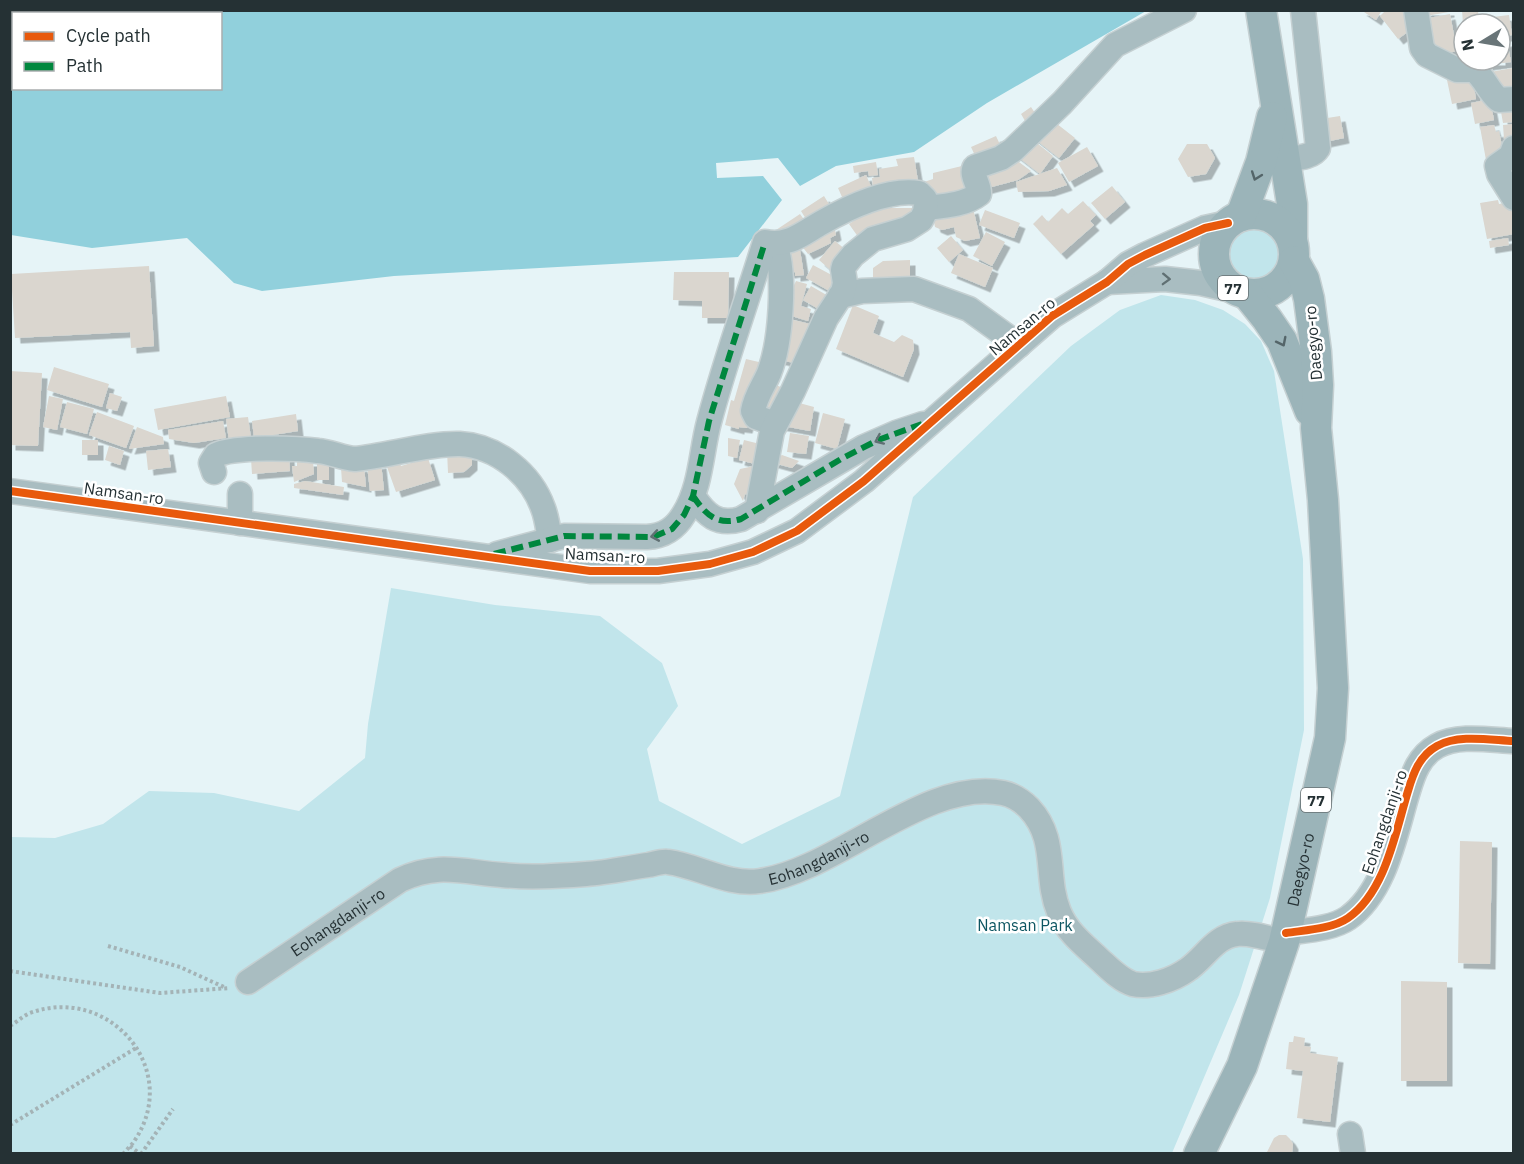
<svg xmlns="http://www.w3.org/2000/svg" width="1524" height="1164" viewBox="0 0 1524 1164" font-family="'IBM Plex Sans',sans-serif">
<defs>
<filter id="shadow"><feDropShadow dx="5.5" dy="5.5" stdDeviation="0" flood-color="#0004"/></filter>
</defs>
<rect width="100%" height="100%" fill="#e6f4f7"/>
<path fill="#c1e5eb" d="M1226 254a28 28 0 1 1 56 0a28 28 0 1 1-56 0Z
M1161 295 1195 300 1223 310 1245 324 1261 341 1274 371 1303 559 1304 730 1270 898 1239 995 1172 1153 11 1154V837L55 838 103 824 149 791 214 793 299 811 365 758 368 724 391 588 495 605 600 616 662 663 678 706 647 749 659 801 742 844 840 796 913 497 1071 346 1120 310Z"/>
<path fill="#91d0dc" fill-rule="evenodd" d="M10 11 11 10 1146 11 987 103 914 152 836 166 800 186 778 158 716 163 717 178 763 176 782 200 738 257 394 276 262 291 234 283 187 238 92 248 11 235ZM14 14H220V88H14Z"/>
<path fill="#dad6cf" filter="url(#shadow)" d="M1361 10H1382L1376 20Z
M1386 10H1404L1416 26 1398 39 1380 16Z
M1425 10H1449V12L1426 16Z
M1462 10H1478L1479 24H1463Z
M1450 14 1457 51 1444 54 1435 49 1429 18Z
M1509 15 1512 35 1500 37V24H1486L1485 18Z
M1507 41 1511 62 1487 65V60H1500V42Z
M1513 68 1514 93 1502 95 1490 72Z
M1452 71 1472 75 1476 99 1452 104 1447 80Z
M1490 99 1494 120 1475 124 1471 103Z
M1514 103V122L1503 123 1500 106Z
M1031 107 1039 119 1028 126 1021 114Z
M1340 116 1344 138 1325 142 1321 119Z
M1052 120 1075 138 1059 158 1031 136Z
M1514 124V139H1504L1503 125Z
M1494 125 1496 132 1499 131 1502 146 1506 145 1508 156 1486 160 1480 127Z
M996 136 1003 151 978 162 971 147Z
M1032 139 1053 156 1040 174 1013 153Z
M1187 144H1207L1215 158 1206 174 1188 177 1178 159Z
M1087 147 1098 166 1069 182 1058 163Z
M914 157 918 181 873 188 872 178 880 177 879 169 898 166 896 159Z
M1006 158 1019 162 1031 171 1018 180 984 189 977 170Z
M876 162 878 175 869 176 868 171 854 173 853 166Z
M966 165 973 193 929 201 924 182 933 179V173Z
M1057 168 1067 185 1049 191 1018 192 1016 182Z
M866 175 874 193 846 206 838 188Z
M1112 186 1125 202 1105 219 1091 203Z
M824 196 832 209 809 224 801 211Z
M1498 200 1499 204 1510 202 1514 220V234L1487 239 1480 203Z
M1083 201 1096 215 1090 221 1094 225 1061 254 1033 224 1042 215 1048 222 1062 208 1068 214Z
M889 208H913L915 219 861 241 849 224 864 214Z
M973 208 980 238 965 241 956 237 954 227 942 230 935 227 933 217Z
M985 210 1020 223 1014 238 979 225Z
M800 214 808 225 783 241 776 230Z
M834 225 836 235 830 238 831 243 808 254 798 241Z
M986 232 1005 242 992 266 973 256Z
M951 236 963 250 949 262 937 248Z
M1508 238 1509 245 1490 248 1489 241Z
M835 241 851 254 835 274 819 260Z
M794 243 800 250 804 275 795 276V272L789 273 781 246Z
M959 254 993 268 985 287 951 273Z
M910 260V280H873V268L883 261Z
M813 265 841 280 833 293 806 278Z
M149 266 154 346 131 348 130 332 15 338 11 274Z
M674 272H729L728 318H702V301L673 300Z
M796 281 807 284 801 306 811 309 808 321 785 314 789 284 794 285Z
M811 286 830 297 822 311 803 300Z
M853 305 879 316 873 333 894 342 902 335 913 340 914 349 903 377 836 349Z
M785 318 810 324 798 364 777 359Z
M746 359 763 363 747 428 739 427V429L725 425 731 400 734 401Z
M54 367 109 384 102 407 47 390Z
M10 371 42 373 38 446 10 445Z
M770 382 789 391 775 420 756 410Z
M110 393 122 397 117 411 106 408Z
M49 396 63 399 57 430 43 427Z
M226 396 230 417 158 430 154 409Z
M792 401 814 407 810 431 778 425Z
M67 402 94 409 87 434 60 427Z
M97 412 134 426 126 448 89 435Z
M823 413 845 419 837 449 815 443Z
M296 414 298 431 254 438 252 421Z
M248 417 251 438 229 441 226 419Z
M223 421 226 438 194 443 169 439 168 430Z
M137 427 163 437 164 444 129 449Z
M790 433 809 436 806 454 787 452Z
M728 438 740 440 737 458 728 456Z
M82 440H98V455H82Z
M744 440 768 446 763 466 739 460Z
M109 446 124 451 120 465 105 460Z
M168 449 171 467 148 470 146 451Z
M447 451 472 455V465L464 472 448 473Z
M782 455 799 461 792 468 770 462Z
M289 456 290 471 252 474 251 459Z
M428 458 435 480 396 492 387 467 400 463 401 466Z
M317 460H329V480H317Z
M297 461H313L314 474 294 482 292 466H297Z
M381 463 384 490 370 491 367 465Z
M364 466 366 487 342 482 341 468Z
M754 466 753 497 745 494 743 501 734 484 740 469Z
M305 481 344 487 343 495 294 488V484Z
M1460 841 1492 842 1490 964 1458 963Z
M1401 981 1447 982V1081H1401Z
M1294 1036 1305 1038 1304 1046 1311 1047 1310 1053 1338 1057 1330 1122 1297 1118 1303 1071 1286 1069 1289 1042H1293Z
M1279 1135H1286L1290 1139 1293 1144 1292 1154H1266L1274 1138Z"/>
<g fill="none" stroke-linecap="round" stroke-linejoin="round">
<defs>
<g id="minor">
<path d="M1416 10 1422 48 1427 55 1457 70H1474C1485 78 1488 91 1499 100L1514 99"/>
<path d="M1514 148 1511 156 1497 166 1499 174 1514 198"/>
<path d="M1284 160C1295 158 1312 158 1318 148L1303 10"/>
<path d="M926 208C943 206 965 205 979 194 980 185 970 175 975 167L1001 158 1013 150 1062 103 1115 45 1184 10"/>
<path d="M1107 282 1165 279 1201 283 1236 291"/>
<path d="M840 296 862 291 914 289 969 309 1019 345"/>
<path d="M775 424 756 417 753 411C755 397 764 385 769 373 781 343 786 273 775 244"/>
<path d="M214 472 211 463 216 455C235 446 296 448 318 451 331 452 342 458 355 459 387 456 429 443 460 444 497 446 531 474 543 508 547 518 548 529 550 540"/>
<path d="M10 491 590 571H658L710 564 753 552 797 531 864 481 1052 316 1107 282 1128 264 1145 255 1205 228 1228 223"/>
<path d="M693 496C706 515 717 526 741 519L864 447 896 433 923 424"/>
<path d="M240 523V494"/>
<path d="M497 554 564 536 647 537C664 536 675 529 684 514 701 487 701 452 709 422 725 361 747 301 765 242 788 247 803 233 821 223 847 208 889 188 919 193L925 199 926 204 925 212 921 220 907 229 873 239 853 255 844 266 843 270 845 283 843 292 826 318 793 391 772 431 757 511"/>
<path d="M1286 933C1306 930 1332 929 1348 918 1386 891 1395 833 1408 791 1413 774 1419 756 1437 746 1458 734 1490 740 1514 741"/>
<path id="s1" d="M248 982 400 880C437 862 463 872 502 875 529 878 558 876 586 874 606 873 627 868 648 865 654 864 662 861 668 862 699 866 728 886 760 881 837 870 927 777 1003 793 1013 795 1022 801 1029 808 1059 840 1044 876 1059 912 1067 932 1084 945 1099 959 1109 968 1120 980 1133 984 1150 988 1173 980 1187 970 1204 959 1215 936 1237 934 1249 932 1271 939 1284 942"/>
<path d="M1350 1134 1353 1154"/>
</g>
<g id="major">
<path d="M1261 10 1292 204V239"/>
<circle cx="1254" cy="254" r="40"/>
<path d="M1241 216 1261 162 1272 117"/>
<path d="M1247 294 1267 319 1282 341 1310 411"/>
<path id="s2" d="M1199 1154 1242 1066 1284 942 1330 738 1333 688 1323 500 1316 428 1318 385 1316 352 1309 299 1304 279 1294 261"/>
</g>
</defs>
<use href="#minor" stroke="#c5d0d2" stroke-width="27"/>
<use href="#major" stroke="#c5d0d2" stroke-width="33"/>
<path stroke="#a4b3b6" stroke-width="4" stroke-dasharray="3 3" stroke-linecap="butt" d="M108 946 180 967 226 988
M10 971 160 993 230 988
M10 1026C17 1022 23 1016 30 1013 109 984 182 1069 135 1140 132 1145 127 1149 123 1154
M10 1125 136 1048
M130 1146 140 1154
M141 1154 173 1109"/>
<use href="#minor" stroke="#a9bdc1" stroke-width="24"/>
<use href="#major" stroke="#9bb4b9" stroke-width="30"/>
<path stroke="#00873e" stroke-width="6" stroke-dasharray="12 6" stroke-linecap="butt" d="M693 496C706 515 717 526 741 519L841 459 878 440 922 424
M494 554 564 536 653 537 672 529 684 515 693 496 709 421 765 242"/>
<defs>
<path id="cycleway" d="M10 491 590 571H658L710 564 753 552 797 531 864 481 1052 316 1107 282 1128 264 1145 255 1205 228 1228 223
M1286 933C1306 930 1332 929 1348 918 1386 891 1395 833 1408 791 1413 774 1419 756 1437 746 1458 734 1490 740 1514 741"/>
</defs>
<use href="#cycleway" stroke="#fff" stroke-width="11"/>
<use href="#cycleway" stroke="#e8590c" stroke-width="8"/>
</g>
<defs><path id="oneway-chevron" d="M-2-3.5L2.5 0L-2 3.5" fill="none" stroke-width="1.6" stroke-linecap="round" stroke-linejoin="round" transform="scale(1.5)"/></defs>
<g stroke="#546569">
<use href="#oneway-chevron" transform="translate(1256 176) rotate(110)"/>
<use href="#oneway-chevron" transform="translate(1282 342) rotate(63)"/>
</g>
<g stroke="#607073">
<use href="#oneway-chevron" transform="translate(1166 279) rotate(2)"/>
<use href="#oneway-chevron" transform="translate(879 440) rotate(156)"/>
<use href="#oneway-chevron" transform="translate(655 536) rotate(170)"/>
</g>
<g text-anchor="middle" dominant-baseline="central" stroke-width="5" stroke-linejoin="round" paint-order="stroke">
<g fill="#fff" stroke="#666f71" stroke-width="1.5">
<rect x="1218" y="276" width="30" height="24" rx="4.5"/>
<rect x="1301" y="788" width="30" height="24" rx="4.5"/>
</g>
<g font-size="15" font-weight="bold" fill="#253134">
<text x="1233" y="288">77</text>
<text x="1316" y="800">77</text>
</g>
<g font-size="16" fill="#253134" stroke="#fff">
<text transform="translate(1022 326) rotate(-40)">Namsan-ro</text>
<text transform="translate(1313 343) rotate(-95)">Daegyo-ro</text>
<text transform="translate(124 493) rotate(8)">Namsan-ro</text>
<text transform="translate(605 555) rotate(3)">Namsan-ro</text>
<text transform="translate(1384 822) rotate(-71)">Eohangdanji-ro</text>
<text stroke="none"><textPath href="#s1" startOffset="612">Eohangdanji-ro</textPath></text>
<text stroke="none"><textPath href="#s2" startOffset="303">Daegyo-ro</textPath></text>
<text stroke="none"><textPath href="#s1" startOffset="108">Eohangdanji-ro</textPath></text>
</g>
<g font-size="16" fill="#0c5561" stroke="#fff">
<text x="1025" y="925">Namsan Park</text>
</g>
</g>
<rect width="1524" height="1164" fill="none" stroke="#253134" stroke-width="24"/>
<rect x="12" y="12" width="210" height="78" fill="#ffffff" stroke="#a8adae" stroke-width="1.5"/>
<rect x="24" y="32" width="30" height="9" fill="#e8590c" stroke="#a8adae" stroke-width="1.5"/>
<text x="66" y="42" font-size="18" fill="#253134">Cycle path</text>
<rect x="24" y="62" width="30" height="9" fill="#00873e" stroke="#a8adae" stroke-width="1.5"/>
<text x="66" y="72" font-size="18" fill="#253134">Path</text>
<g transform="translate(1482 42) rotate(259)"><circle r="28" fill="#ffffff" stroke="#a8adae" stroke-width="1.5"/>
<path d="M0-4.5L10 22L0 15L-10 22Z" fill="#697578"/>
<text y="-9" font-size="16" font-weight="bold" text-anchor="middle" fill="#253134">N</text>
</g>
</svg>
